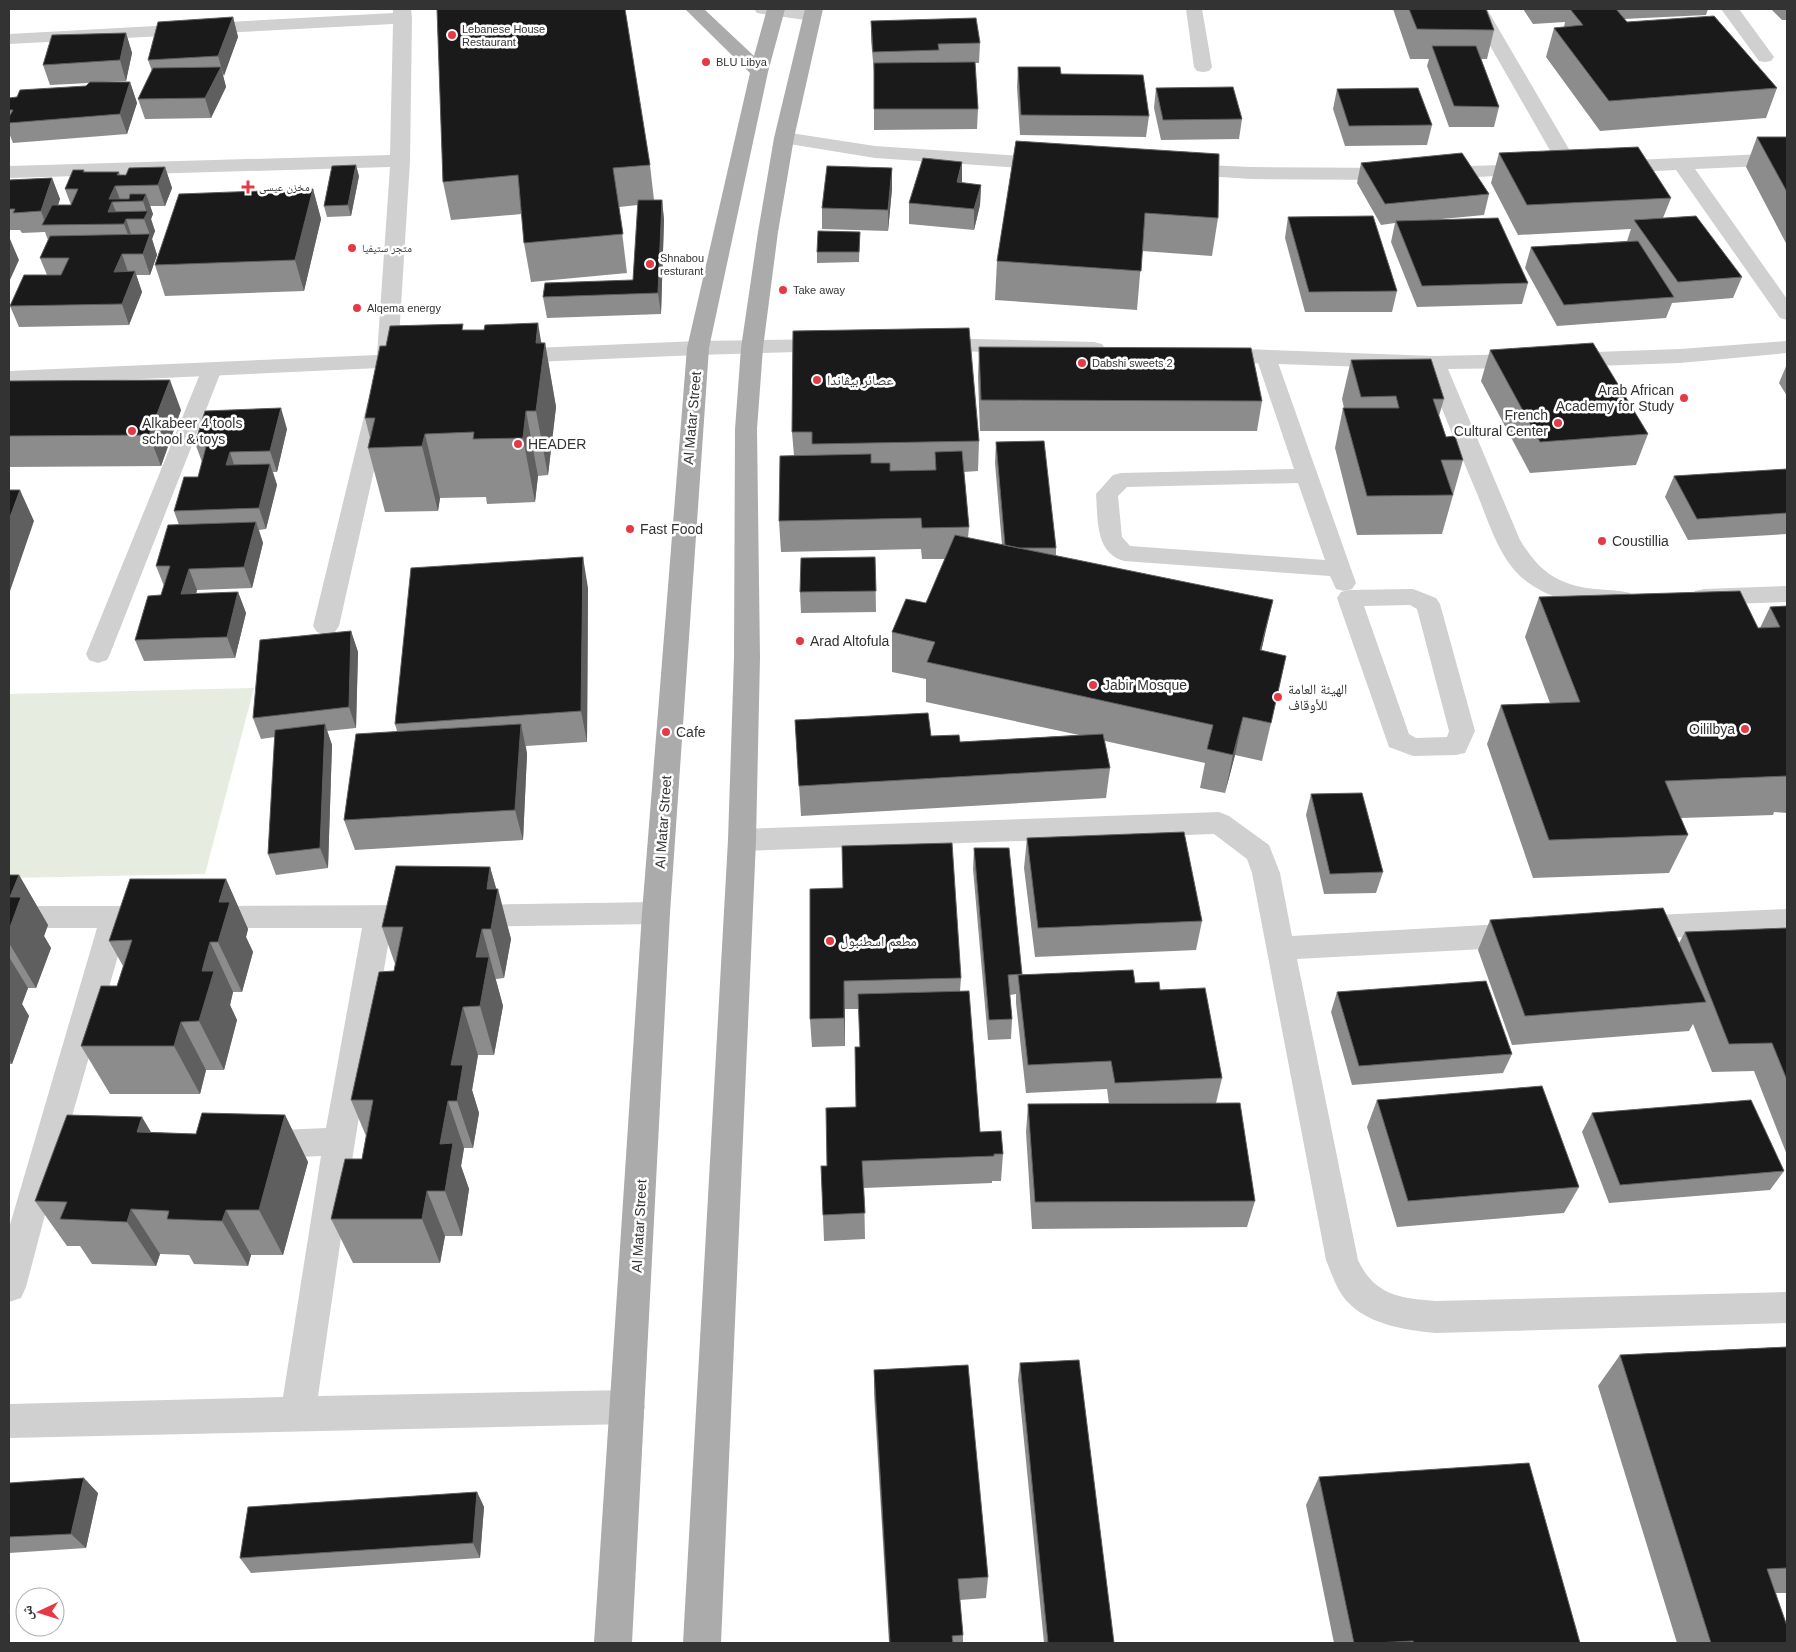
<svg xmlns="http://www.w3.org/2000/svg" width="1796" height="1652" viewBox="0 0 1796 1652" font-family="Arial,'Noto Naskh Arabic',sans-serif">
<rect width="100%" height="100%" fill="#fff"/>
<path fill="#e6ecdf" d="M254 688 205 874 9 878V694Z"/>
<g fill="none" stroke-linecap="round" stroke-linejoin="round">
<path fill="#d0d0d0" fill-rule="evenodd" d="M1186 9H1202L1212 67 1209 71 1203 72 1197 71 1194 67Z
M1266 351 1273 353 1276 357 1356 583 1352 589 1344 591 1336 589 1330 576 1124 561C1095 553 1098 519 1096 494L1113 475 1121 473 1294 469 1256 357 1259 353ZM1298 483 1325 560 1130 546 1122 537 1118 496 1127 487Z
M212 363 219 365 222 369 110 654 107 660 98 663 89 660 86 654 202 369 205 365Z
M1413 589 1436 598 1440 604 1475 731 1465 753 1456 755 1413 756 1389 747 1337 598 1341 592 1349 590ZM1410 605 1417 609 1449 731 1447 737 1416 738 1409 734 1364 606Z"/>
<path fill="#d0d0d0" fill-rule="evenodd" d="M393 9H411L412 18 410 161 398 354 414 353 422 355 425 360 422 365C411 367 388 371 379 368L9 385V371L377 355 390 167 9 178V166L390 155 393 24 9 44V34L393 13Z
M1469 9H1487L1580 168 1577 172 1570 174 1563 172 1560 168Z
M1721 9H1739L1774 57 1771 61 1765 62 1759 61Z
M784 132 875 146 1049 158 1056 160 1059 164 1056 168 1049 170 875 158 777 142 774 138 777 134Z
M1787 153V165L1695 169 1787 299V320L1780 318 1676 170 1614 173 1607 171 1604 167 1607 163 1614 161Z
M1182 164 1251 167 1396 168 1403 170 1406 174 1403 178 1396 180 1251 179 1175 174 1172 170 1175 166Z
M1531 164 1538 166 1541 170 1538 174 1437 179 1430 177 1427 173 1430 169 1437 167Z
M932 338 1094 342 1102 344 1105 349 1102 354 1094 356 932 350 924 349 921 344 924 339Z
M832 339 840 340 843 345 840 350 832 351 698 355 510 363 502 361 499 356 502 351 510 349 698 341Z
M1787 341V353L1680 363 1567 367 1559 365 1556 360 1559 355 1567 353 1680 349Z
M1217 348 1434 356 1524 354 1532 356 1535 361 1532 366 1524 368 1448 369 1520 540C1539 571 1557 585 1595 589 1607 590 1618 590 1630 593L1633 599 1630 605C1597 614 1540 598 1517 573 1498 553 1488 521 1478 496 1460 454 1443 411 1426 369L1217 362 1209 360 1206 355 1209 350Z
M378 397 386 399 389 404 339 626 335 632 326 635 317 632 313 626 367 404 370 399Z
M1787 586V602L1704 605 1695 603 1692 597 1695 591 1704 589Z
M1219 812 1229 816 1269 845 1280 873 1292 936 1521 923 1531 927 1535 935 1531 943 1521 947 1297 959 1358 1260C1375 1296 1400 1298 1436 1301L1787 1292V1323L1436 1333C1404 1330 1362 1324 1342 1295 1335 1285 1331 1272 1326 1260L1252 873 1247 859 1214 834 742 851 732 848 728 840 732 832 742 829Z
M656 902 666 905 670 913 666 921 656 924 468 927 458 924 454 916 458 908 468 905Z
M422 905 432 908 436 916 432 924 422 927 391 928 355 1141 318 1396 628 1390 640 1395 645 1407 640 1419 628 1424 9 1438V1404L283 1397 321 1156 260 1159 249 1155 244 1145 249 1135 260 1131 326 1128 362 928H205L195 925 191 917 195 909 205 906Z
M9 906H155L165 909 169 917 165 925 155 928H126L60 1158 26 1287 21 1298 9 1302V1228L97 928H9Z
M1787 909V931L1634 940 1624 936 1620 928 1624 920 1634 916Z"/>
<path fill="#d0d0d0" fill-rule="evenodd" d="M754 9H798L818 12 821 16 818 20 812 21 763 14 757 13Z"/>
<path fill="#ababab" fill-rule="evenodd" d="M685 9H704L754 56 767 9H785L768 72 709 348 670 913 632 1643H594L642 913 687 348 750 73Z
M805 9H823L794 138 778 232 763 348 757 429 760 658 756 840 721 1643H683L728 840 734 658 735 429 741 348 758 232 774 138Z"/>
</g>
<path fill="#8c8c8c" d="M437 9 650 165 654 200H662L664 220 661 314 547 318 543 297 633 280 638 205 619 207 627 273 531 282 524 243 522 214 451 220 443 182Z
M1393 9H1486L1494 30 1487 59H1481L1499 107 1494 127H1449L1427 66 1429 59H1410Z
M1523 9H1708L1706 15 1624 19 1627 22 1777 88 1766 118 1600 131 1546 57 1554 28 1564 27 1565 22 1533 24Z
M1771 9H1787V20H1782Z
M233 17 238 37 223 76 226 87 211 118 145 119 138 99 152 71 148 60Z
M871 21 980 43 979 63H975L978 109 977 129 874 130V72L871 40Z
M126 33 132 53 126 81 103 82H130L137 103 127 134 13 143 9 133V98L86 86 89 83 50 85 43 65Z
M1018 67 1061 74 1149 116 1146 137 1020 135 1017 87Z
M1156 88 1242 119 1239 139 1161 140 1154 108Z
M1337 89 1432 125 1427 145 1345 146 1333 109Z
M1757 137H1787V245L1746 167Z
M1016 141 1218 218 1212 256 1142 251 1137 310 995 300 997 261Z
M1499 153 1671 198 1663 218 1742 277 1733 298 1672 303 1666 318 1557 326 1525 268 1531 247 1627 241 1631 229 1518 235 1491 183Z
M1361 163 1489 194 1484 215 1431 220 1528 283 1522 304 1417 307 1391 242 1395 223 1381 225 1357 183Z
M165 167 172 188 165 206H150L153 214 151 219 155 231 152 239 157 255 150 275H136L142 292 129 325 19 327 10 306 47 275 40 258 48 240 45 232 22 233 20 230H10L9 234V180L52 178 60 199 58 205H71L65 189 84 170 85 172H119L120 175H126Z
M359 176 351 216 327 217 324 206Z
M962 183 981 185 980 205 974 230 909 224V203Z
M313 189 321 219 304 291 165 296 155 265Z
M892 189 888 231 822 229V208Z
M1288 217 1397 291 1392 312H1305L1285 238Z
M860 232 859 262 817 263V252Z
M465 330 545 343 556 407 548 475 538 476 535 502 487 504 486 497 440 498 438 511 385 512 368 448 370 438 365 418 386 346Z
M793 331 979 441 978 471 964 472 969 527 968 538 1002 545 995 463 996 442 1056 548V556L1264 639 1261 651 1286 656 1262 761 1235 755 1225 793 1200 788 1205 763 1105 741 1110 768 1106 798 801 816 795 720 931 736 960 742 1079 735 926 702V679L892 672V632L926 603 945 559H922L921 549 781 552 779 521 794 456 792 432Z
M979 347 1262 401 1257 431H980L978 378Z
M1490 350 1648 434 1636 465 1530 473 1481 381Z
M1351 360 1444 399 1439 416 1446 437 1463 460 1442 534 1357 535 1335 448 1343 408H1344L1342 399Z
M1787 364V396L1779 383Z
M9 381 181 410 161 466 9 467Z
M287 429 277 472H273L277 485 266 529 259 530 263 543 252 588 197 590 196 594 238 592 246 613 235 658 144 661 135 640 161 595 164 586 156 566 179 525 174 511 198 477 202 462 195 443Z
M1787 469V534L1688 540 1665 497 1674 476Z
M875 557 876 612 801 613 800 592Z
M588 588 587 742 526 746 527 754 523 840 355 850 344 820 397 731 395 724Z
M1539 597 1758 628H1760L1770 607 1787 606V813L1774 812 1773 815 1681 818 1688 835 1669 873 1533 878 1487 744 1501 705 1550 703 1525 637Z
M351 631 358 652 356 728 327 731 332 745 328 868 276 875 268 854 275 737 261 739 253 718Z
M1311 794 1383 872 1376 893 1324 894 1306 815Z
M1027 838 1202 921 1196 950 1035 957 1024 868Z
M974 848 1022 974 1135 983 1160 990 1222 1078 1216 1103 1255 1201 1247 1227 1032 1229 1026 1132 1028 1104H1109L1107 1089 1026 1093 1016 1003V994L1010 995 1012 1019 1011 1039 988 1040 973 869Z
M490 867 511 939 504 978 496 979V980L503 1006 494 1055H478L472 1090 479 1113 473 1148H464L461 1166 469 1189 462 1236H445L440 1263H353L331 1219 362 1159 366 1136 351 1100 394 971 395 964 382 927Z
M9 875H19L48 925 44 936 51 948 36 988H28L22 1004 29 1016 12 1064H9Z
M226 879 248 929 246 937 253 952 242 992H233L230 1005 237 1020 224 1070H206L200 1094H110L81 1046 117 986 123 966 109 941Z
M810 889 961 978 960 991 980 1132 1003 1154 1001 1181H992V1183L864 1188 865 1239 824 1241 823 1215 827 1166 856 1107 860 1047 859 1009H845V1046L812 1047 810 1019Z
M1490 920 1679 943 1685 932 1787 928V1155L1754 1071 1712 1072 1693 1024 1689 1031 1512 1045 1478 950Z
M1337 992 1512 1054 1503 1073 1352 1085 1331 1012Z
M1377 1100 1579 1187 1564 1213 1397 1227 1367 1127Z
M1592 1113 1784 1171 1770 1190 1609 1203 1582 1132Z
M285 1115 308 1162 283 1255H251L248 1266 194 1264 189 1255 160 1254 156 1266 92 1264 80 1246H67L35 1201 151 1132 196 1134Z
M1787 1347V1593H1776L1787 1643H1677L1598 1386 1620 1355Z
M1020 1363 1114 1643H1044L1018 1380Z
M874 1370 988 1577 986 1598 960 1600 963 1635V1643H889L874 1394Z
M1319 1477 1580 1643H1334L1306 1505Z
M9 1483 98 1493 86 1548 9 1553Z
M477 1492 484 1507 480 1558 251 1573 240 1558Z"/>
<path fill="#5f5f5f" d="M233 17 238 37 224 76 218 56Z
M126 33 132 53 126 81 120 60Z
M221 67 226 87 211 118 205 98Z
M130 82 137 103 127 134 120 114Z
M962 162V182H957Z
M356 165 359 176 351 216 348 205Z
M165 167 172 188 165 206 158 185Z
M892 168V189L888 231V210Z
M52 178 60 199 51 225H46L41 211Z
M981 185 980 205 974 230V209Z
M115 186 121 202H112L120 222 108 212 109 199Z
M313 189 321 219 304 291 295 260Z
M146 194 153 214 151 219 155 231 152 239 157 255 150 275 143 254 150 235 144 219 147 213 143 201Z
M662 200 664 220 661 314 658 293Z
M126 219 133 240 132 245 124 224Z
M10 239 19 260 9 282V242Z
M122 254 129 275 114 272Z
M135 271 142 292 129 325 122 304Z
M538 323 543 353 545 343 556 407 548 475 536 411V343Z
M170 380 181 410 161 466 149 435Z
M281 408 287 429 277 472 270 451Z
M526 411 538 476 535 502 523 438Z
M425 434 440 498 438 511 422 446Z
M230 452 237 474 226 465Z
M270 464 277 485 266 529 259 508Z
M20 490 34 521 9 594V520Z
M256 522 263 543 252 588 244 567Z
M583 557 588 588 587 742 581 711Z
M189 569 197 590 190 616 181 594Z
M238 592 246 613 235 658 227 637Z
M1273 600 1264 639 1252 690 1260 650Z
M351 631 358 652 356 728 349 707Z
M1286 656 1262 761 1271 723Z
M1243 717 1235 755 1225 793 1233 755Z
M325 724 332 745 328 868 320 848Z
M521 724 527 754 523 840 515 810Z
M490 867 497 892 498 889 511 939 504 978 491 929 487 889Z
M19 875 48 925 44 936 51 948 36 988 9 943 10 897Z
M226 879 248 929 246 937 253 952 242 992 218 942 219 902Z
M482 929 503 1006 494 1055 480 1006 476 957Z
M210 942 233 992 230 1005 237 1020 224 1070 199 1021 202 971Z
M9 957 28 988 22 1004 29 1016 12 1064 9 1059Z
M844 981 845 1009V1046L844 1018Z
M463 1007 478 1055 472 1090 479 1113 473 1148 457 1101 451 1065Z
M181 1022 206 1070 200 1094 174 1046Z
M448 1101 464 1148 461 1166 469 1189 462 1236 445 1191 440 1144Z
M285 1115 308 1162 283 1255 259 1210Z
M142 1117 170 1164 137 1132Z
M427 1191 445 1236 440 1263 422 1219Z
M131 1209 160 1254 156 1266 127 1222Z
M226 1210 251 1255 248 1266 222 1221Z
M84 1478 98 1493 86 1548 71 1534Z
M477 1492 484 1507 480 1558 473 1543Z"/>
<path fill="#1a1a1a" stroke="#5f5f5f" d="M437 9H625L650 165 613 168 623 234 524 243 518 175 443 182Z
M1409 9H1486L1494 30 1417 29Z
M1570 9H1616L1627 22 1714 16 1777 88 1609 101 1554 28 1583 25Z
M233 17 218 56 148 60 158 22Z
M976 18 980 43 938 44 939 50 873 52 871 21Z
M126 33 120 60 43 65 52 35Z
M1432 46H1476L1499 107 1454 106Z
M975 62 978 109H874V63Z
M221 67 205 98 138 99 153 68Z
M1018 67H1060L1061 74 1143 75 1149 116 1021 115Z
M90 82H130L120 114 9 123V117L13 110H9V98L17 97 20 90 86 86Z
M1233 87 1242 119 1163 120 1156 88Z
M1418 88 1432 125 1349 126 1337 89Z
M1757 137H1787V192Z
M1016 141 1219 154 1218 218 1145 213 1141 271 997 261Z
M1638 147 1671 198 1527 205 1499 153Z
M1462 153 1489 194 1385 204 1361 163Z
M923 158 962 162 957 182 981 185 974 209 909 203Z
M356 165 348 205 324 206 332 166Z
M827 166 892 168 888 210 822 208Z
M165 167 158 185 115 186 109 199H129L130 194H146L143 201 112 202 108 212 148 211 144 219H126L124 224 42 225 52 205H71L78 189H65L73 170H84L83 172H119L117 175H126L129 168Z
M52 178 41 211 13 213 15 209H9V180Z
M313 189 295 260 155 265 179 194Z
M638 200H662L658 293 543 297 545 283 633 280Z
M1373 216 1397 291 1309 292 1288 217Z
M1696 216 1742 277 1678 282 1634 220Z
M1498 218 1528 283 1422 286 1396 221Z
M818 231 860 232 859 252H817Z
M150 234 143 254H122L114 272 135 271 122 304 10 306 24 275H61L69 258H40L50 236Z
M1638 241 1674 297 1564 305 1531 247Z
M538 323 536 343H545L536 411H526L523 438 473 439 474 432 425 434 422 446 368 448 375 418H365L380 346H386L390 326 463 324 462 330H484L485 325Z
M969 328 979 441 812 444V432H792L793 331Z
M1593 343 1648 434 1540 442 1490 350Z
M979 347 1251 348 1262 401 981 400Z
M1431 359 1444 399H1433L1446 437 1455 436 1463 460H1441L1453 495 1367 496 1343 408H1399L1396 396 1361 397 1351 360Z
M170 380 149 435 9 436V381Z
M281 408 270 451 230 452 226 465 270 464 259 508 174 511 184 477H198L207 443H195L205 411Z
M1044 441 1056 548H1019L1005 545 996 442Z
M962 451 969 527 922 528 921 518 779 521 780 456 871 454V463H890V471L936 470 935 452Z
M1787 469V513L1697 519 1674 476Z
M9 490H20L9 520Z
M256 522 244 567 189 569 181 594 238 592 227 637 135 640 148 596 161 595 170 566H156L168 525Z
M955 535 1273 600 1260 650 1286 656 1271 723 1243 717 1233 755 1207 749 1213 725 927 662 935 642 892 632 906 599 926 603Z
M583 557 581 711 395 724 411 568Z
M875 557 876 591 800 592 801 558Z
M1740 591 1758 628 1780 627 1770 607 1787 606V776L1665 781 1688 835 1549 840 1501 705 1580 702 1539 597Z
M351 631 349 707 253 718 260 640Z
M928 713 931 736 959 735 960 742 1103 734 1110 768 799 786 795 720Z
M325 724 320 848 268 854 275 730Z
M521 724 515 810 344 820 356 734Z
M1362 793 1383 872 1330 874 1311 794Z
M1184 832 1202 921 1038 928 1027 838Z
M952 843 961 978 844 981V1018L810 1019V889L843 888 842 846Z
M974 848H1009L1022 974 1008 975 1012 1019 989 1020Z
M396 866 490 867 487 889H498L491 929H482L476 957H489L480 1006 463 1007 451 1065H463L457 1101H448L440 1144 453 1143 445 1191H427L422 1219H331L345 1159H362L373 1100H351L379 972 394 971 403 927H382Z
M9 875H19L10 897H21L9 930Z
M130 879H226L219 902H230L218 942H210L202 971H214L199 1021 181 1022 174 1046H81L101 986H117L132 940 109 941Z
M1663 908 1706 1002 1525 1016 1490 920Z
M1787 928V1080L1772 1043 1729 1044 1685 932Z
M1133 970 1135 983 1159 982 1160 990 1205 988 1222 1078 1115 1083 1111 1061 1028 1065 1018 975Z
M1486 981 1512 1054 1359 1066 1337 992Z
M969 991 980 1132 1001 1131 1003 1154H994V1156L862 1161 865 1213 823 1215 821 1166H827L826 1108 856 1107 855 1047H860L858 994Z
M1542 1086 1579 1187 1408 1201 1377 1100Z
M1751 1100 1784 1171 1620 1185 1592 1113Z
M1240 1103 1255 1201 1035 1202 1028 1104Z
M202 1113 285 1115 259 1210H226L222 1221 167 1219 169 1211 131 1209 127 1222 60 1219 67 1202 35 1201 67 1115 142 1117 137 1132 196 1134Z
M1787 1347V1568L1767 1569 1787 1626V1643H1711L1620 1355Z
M1079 1360 1114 1643H1048L1020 1363Z
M968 1365 988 1577 958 1579 963 1635 952 1636 953 1643H890L874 1370Z
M1529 1463 1580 1643H1414L1413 1641 1376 1643H1354L1319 1477Z
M84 1478 71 1534 9 1537V1483Z
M477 1492 473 1543 240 1558 248 1507Z"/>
<g fill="#e63946" stroke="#fff" stroke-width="2">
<circle cx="452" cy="35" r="5"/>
<circle cx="706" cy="62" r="5"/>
<path d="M245.5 179.5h5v5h5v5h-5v5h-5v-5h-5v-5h5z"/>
<circle cx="352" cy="248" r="5"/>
<circle cx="650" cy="264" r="5"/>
<circle cx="783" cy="290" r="5"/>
<circle cx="357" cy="308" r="5"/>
<circle cx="1082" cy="363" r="5"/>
<circle cx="817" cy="380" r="5"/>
<circle cx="1684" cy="398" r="5"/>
<circle cx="1558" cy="423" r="5"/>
<circle cx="132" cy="431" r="5"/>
<circle cx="518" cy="444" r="5"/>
<circle cx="630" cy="529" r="5"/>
<circle cx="1602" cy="541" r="5"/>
<circle cx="800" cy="641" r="5"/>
<circle cx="1093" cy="685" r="5"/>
<circle cx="1278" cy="697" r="5"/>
<circle cx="1745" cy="729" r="5"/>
<circle cx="666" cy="732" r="5"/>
<circle cx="830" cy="941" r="5"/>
</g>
<g text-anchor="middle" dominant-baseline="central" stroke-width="5" stroke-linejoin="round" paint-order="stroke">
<g font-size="11" fill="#333" stroke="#fff" text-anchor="start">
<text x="462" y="29">Lebanese House<tspan x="462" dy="13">Restaurant</tspan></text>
<text x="716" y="62">BLU Libya</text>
<text x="259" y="187">مخزن عيسى</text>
<text x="362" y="248">متجر ستيفيا</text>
<text x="660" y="258">Shnabou<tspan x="660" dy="13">resturant</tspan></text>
<text x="793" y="290">Take away</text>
<text x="367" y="308">Alqema energy</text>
<text x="1092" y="363">Dabshi sweets 2</text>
</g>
<g font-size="14" fill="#333" stroke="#fff" text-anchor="start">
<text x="827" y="380">عصائر بيڤاندا</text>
<text x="1674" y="390" text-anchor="end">Arab African<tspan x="1674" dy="16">Academy for Study</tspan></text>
<text x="1548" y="415" text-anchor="end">French<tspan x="1548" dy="16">Cultural Center</tspan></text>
<text x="142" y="423">Alkabeer 4 tools<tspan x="142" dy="16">school &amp; toys</tspan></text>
<text x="528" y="444">HEADER</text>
<text x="640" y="529">Fast Food</text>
<text x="1612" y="541">Coustillia</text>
<text x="810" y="641">Arad Altofula</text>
<text x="1103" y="685">Jabir Mosque</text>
<text x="1288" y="689">الهيئة العامة<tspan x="1288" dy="16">للأوقاف</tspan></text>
<text x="1735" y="729" text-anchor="end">Oililbya</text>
<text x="676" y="732">Cafe</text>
<text x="840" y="941">مطعم اسطنبول</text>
</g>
<g font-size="14" fill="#333" stroke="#fff">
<text transform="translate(692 418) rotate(-85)">Al Matar Street</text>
<text transform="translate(663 822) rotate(-86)">Al Matar Street</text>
<text transform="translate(639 1226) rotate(-87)">Al Matar Street</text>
</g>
</g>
<rect width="1796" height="1652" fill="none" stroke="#333333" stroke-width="20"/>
<g transform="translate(40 1612) rotate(266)"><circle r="24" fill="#ffffff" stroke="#adadad"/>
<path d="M0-4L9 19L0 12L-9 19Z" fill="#e63946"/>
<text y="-8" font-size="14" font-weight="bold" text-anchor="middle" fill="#333333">ش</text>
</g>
</svg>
